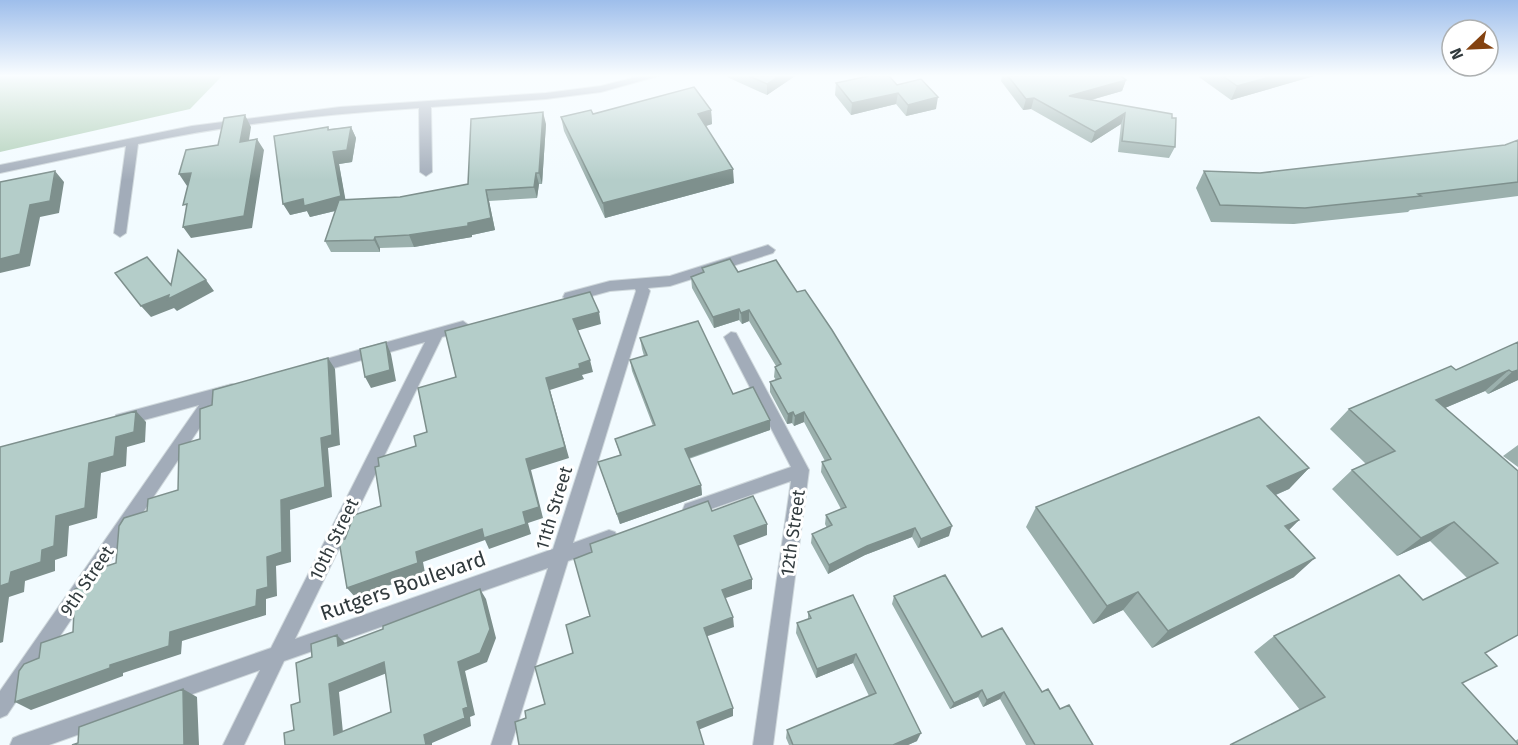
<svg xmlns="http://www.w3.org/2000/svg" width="1518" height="745" viewBox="0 0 1518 745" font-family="'Fira Sans',sans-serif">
<rect width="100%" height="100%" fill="#f2fbff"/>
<path fill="#aeceb6" d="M0 76H222L190 109 0 152Z"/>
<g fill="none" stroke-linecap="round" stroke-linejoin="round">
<defs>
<path id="minor" d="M640 76H658L601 92 546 99 431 107 432 172 426 176 420 172 419 108C325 114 231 124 138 144L126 233 120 237 114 233 126 146 0 173V165L192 126 340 107 546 93 601 86Z
M768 245 775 250 773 253 670 286 648 288 650 291 573 543 609 530 615 532 618 538 615 544 568 561 511 745H491L548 568 284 661 244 745H223L260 670 49 745H10L13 738 20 735 271 648 425 342 313 374 308 372 306 368 308 364 463 321 470 326 468 330 442 337 295 639 553 549 636 291 635 289 610 291 570 302 563 297 565 293 610 281 670 276Z
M731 332 736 333 809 470 773 745H753L791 481 691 516 685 514 683 509 685 504 791 467 724 337Z
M232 384 237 386 240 390 237 394 219 399 7 715 0 718V691L199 405 122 426 116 425 114 420 116 415Z"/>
</defs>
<use href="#minor" stroke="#cfd8dc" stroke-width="2"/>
<use href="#minor" fill="#a2acb9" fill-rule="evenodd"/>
</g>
<path fill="#9bb0ad" d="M727 76H795L767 95 727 77Z
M1002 76H1121L1126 80 1122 91 1091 100 1172 118 1175 147 1169 158 1118 152 1121 124 1091 143 1031 109 1023 110 1001 81Z
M1199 76H1314L1231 100 1199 77Z
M836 83 897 85 936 109 906 116 896 104 851 115 835 95Z
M711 110 712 124 706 126 734 183 605 218 564 131 561 117 593 114Z
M546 124 542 184H539L537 198 489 201 495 230 472 235V237L414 247 380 248V252H331L325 241 335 211 310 217 307 211 290 215 328 127 329 129 351 127 356 138 352 162 339 164 345 200 400 197 468 184Z
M1518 140V196L1410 210 1408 212 1294 224 1211 222 1196 188 1204 171 1260 173 1505 145Z
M702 268 738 272 949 536 918 548 912 537 865 555 828 574 811 543 812 534 827 528 825 524 826 515 841 509 821 472 822 462 825 461 804 422 794 426 792 423 787 424 770 392V382L776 380 774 377 775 367 776 366 749 321 742 324 739 320 714 328 692 288 691 277 702 273Z
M640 338 733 394 770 430 689 459 701 485 702 495 620 524 598 462 620 455 615 439 653 426 632 371 630 360 644 356 642 349Z
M1518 342V380L1488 394 1485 391 1445 408 1518 471 1485 653 1463 684 1515 741 1518 739V745L1300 710 1254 652 1274 636 1423 600 1467 578 1430 541 1397 556 1332 489 1352 470 1366 464 1330 429 1349 409 1456 370Z
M1518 445V467L1503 456Z
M1309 468 1289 489 1276 495 1299 520 1289 530 1294 577 1152 648 1123 610 1093 624 1026 527 1036 507Z
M853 595 917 741 908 745H789L786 738 787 730 869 696 853 663 816 678 796 633 797 623 808 619V612Z
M894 596 982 637 1060 709 1093 745H1026L1000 699 983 707 978 697 950 709 892 604Z"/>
<path fill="#7e908d" d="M779 76H795L767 95V84Z
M1273 76H1314L1231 100 1237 86Z
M1126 80 1122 91 1066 107 1069 96Z
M898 93 896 104 851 115 852 103Z
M938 97 936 109 906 116 908 105Z
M1034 98 1031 109 1023 110 1026 99Z
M711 110 712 124 699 128 698 114Z
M543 112 546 124 542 184 539 173Z
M1125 113 1121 124 1091 143 1095 132Z
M245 115 251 127 247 153 240 142Z
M351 127 356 138 352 162 339 164 347 208 310 217 307 211 290 215 283 204 303 199Z
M257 139 264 150 252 228 191 238 183 227Z
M733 169 734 183 605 218 603 203Z
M55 171 64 182 59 213 40 217 30 266 0 273V259L30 205Z
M191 173 198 184 187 186 179 174Z
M536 173 539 184 537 198 534 187Z
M486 190 489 201 495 230 472 235V237L414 247 409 235 468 223Z
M375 237 380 248V252L374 240Z
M206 280 214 291 177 311 174 308 151 317 141 306Z
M739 309V320L714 328 713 317Z
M749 310V321L742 324 741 313Z
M599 312 601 324 576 331 573 319Z
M386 342 391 354 396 381 371 388 365 377Z
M328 358 335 369 340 445 328 448 332 497 290 510 291 562 276 566 277 596 266 599V615L182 641 181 654 123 673V676L31 710 15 702 110 665 170 632 257 590 281 500 321 438Z
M590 360 593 372 582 375 584 379 550 390 569 458 531 470 543 518 528 523 531 534 489 549 485 540 423 562 425 573 355 597 347 588 416 552 523 512 526 459 546 378 579 364Z
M1509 370 1485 391 1414 421 1436 400Z
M1518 370V380L1488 394 1512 372Z
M136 411 146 422 145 442 127 447 126 466 101 473 97 518 69 526 67 556 55 560V571L25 581 24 592 9 597 3 642 0 643V586L11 572 42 550 56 516 89 463 116 437Z
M793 412 792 423 787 424 788 414Z
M804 412V422L794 426 795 416Z
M770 420V430L686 459 685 449Z
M1309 468 1289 489 1249 506 1267 486Z
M701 485 702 495 620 524 617 514Z
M1299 520 1279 540 1285 526Z
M1454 522 1430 541 1397 556 1421 538Z
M767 524V535L735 547 734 536Z
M952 526 949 536 918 548 921 539Z
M915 528 912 537 865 555 828 574 829 565 867 546Z
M1315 558 1294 577 1152 648 1168 631Z
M752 579V589L723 599 722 590Z
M480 589 486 599 496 638 487 662 465 671 475 715 470 717 471 726 432 743V745H426L424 735 463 709 458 662Z
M1138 592 1123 610 1093 624 1107 606Z
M733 617 734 627 705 637 704 628Z
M337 635 346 644 338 646Z
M856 654 853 663 816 678 817 669Z
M384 662 392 671 339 692 344 743 334 735 329 684Z
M183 689 197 697 199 745H184Z
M982 690 978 697 950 709 954 703Z
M1004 692 1000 699 983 707 987 700Z
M733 708V716L698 730 697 722Z
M921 733 917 741 908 745H893Z"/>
<path fill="#b4cdc9" stroke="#7e908d" stroke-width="1.5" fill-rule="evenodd" d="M749 76H779L767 84Z
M869 76H889L897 85 921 79 938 97 908 105 898 93 852 103 836 83Z
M1008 76H1121L1126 80 1069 96 1172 114V118H1176L1175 147 1122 141 1125 113 1095 132 1034 98 1026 99Z
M1223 76H1273L1237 86Z
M694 87 711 110 698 114 733 169 603 203 561 117 591 110 593 114Z
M543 112 539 173H536L534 187 486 190 491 218 468 223V226L409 235 375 237 374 240 325 241 339 200 400 197 468 184 471 119Z
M245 115 240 142 257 139 244 216 183 227 187 204 183 205 191 173 179 174 186 150 218 145 224 118Z
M328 127V130L351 127 347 150 333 152 341 196 304 206 303 199 283 204 274 136Z
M1518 140V182L1418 194 1421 196 1305 208 1220 205 1204 171 1260 173 1505 145Z
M55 171 50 201 30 205 20 254 0 259V182Z
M178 250 206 280 168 299 169 295 141 306 115 273 147 257 171 285Z
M730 259 738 272 776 260 797 292 805 290 832 330 952 526 921 539 915 528 867 546 829 565 812 534 832 525 826 515 846 507 822 462 831 459 804 412 795 416 793 412 788 414 770 382 781 378 775 367 781 364 749 310 741 313 739 309 713 317 691 277 704 272 702 268Z
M590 292 599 312 573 319 590 360 579 364 580 368 546 378 565 447 526 459 539 507 523 512 526 524 484 538 482 529 416 552 418 563 347 588 339 541 345 539 354 515 381 506 375 467 379 466 378 458 416 446 414 436 427 432 418 388 456 377 445 331Z
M698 321 733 394 753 387 770 420 685 449 701 485 617 514 598 462 621 455 615 439 655 425 630 360 647 355 640 338Z
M386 342 390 370 365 377 360 349Z
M1518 342V370L1512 372 1509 370 1436 400 1518 471V635L1485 653 1497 666 1462 683 1518 744V745H1230L1325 697 1274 636 1399 575 1423 600 1498 563 1454 522 1421 538 1352 470 1395 451 1349 409 1451 366 1456 370Z
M328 358 332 435 321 438 325 487 281 500 282 552 267 557 268 587 257 590 256 606 170 632 169 646 110 665V668L15 702 19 671 24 664 39 658 41 643 73 632 75 589 95 582V570L116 563 119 526 124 518 147 511 148 499 178 490 179 445 200 439V409L212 405 213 390Z
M136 411 134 432 116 437 114 456 89 463 85 508 56 516 54 546 42 550 41 562 11 572 9 583 0 586V447Z
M1259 417 1309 468 1267 486 1299 520 1285 526 1315 558 1168 631 1138 592 1107 606 1036 507Z
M753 496 767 524 734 536 752 579 722 590 733 617 704 628 733 708 697 722 704 745H519L515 722 526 718 525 711 545 704 535 667 573 653 566 625 590 616 574 559 592 552 590 544 708 501 712 511Z
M945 575 982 637 1002 628 1042 692 1048 689 1060 709 1069 705 1093 745H1035L1004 692 987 700 982 690 954 703 894 596Z
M480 589 490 629 480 653 458 662 468 707 463 709 465 718 424 735 426 745H285L284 733 294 730 291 705 300 702 296 663 312 657 311 644 337 635 338 646 383 629V626ZM384 662 391 712 334 735 329 684Z
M853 595 921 733 893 745H793L787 730 876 693 856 654 817 669 797 623 811 618 808 612Z
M183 689 184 745H72L78 743 79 727Z"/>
<linearGradient id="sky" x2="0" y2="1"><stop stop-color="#9ebeeb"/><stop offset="0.42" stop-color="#f9fdff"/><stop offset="1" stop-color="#f9fdff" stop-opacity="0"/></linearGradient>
<rect width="1518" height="180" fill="url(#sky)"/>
<g text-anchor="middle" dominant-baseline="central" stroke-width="6" stroke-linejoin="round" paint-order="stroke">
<g font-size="18" fill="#313a3d" stroke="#fff">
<text transform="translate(554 508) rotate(-73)">11th Street</text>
<text transform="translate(793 533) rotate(-82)">12th Street</text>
<text transform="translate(334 539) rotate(-64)">10th Street</text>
<text transform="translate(87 581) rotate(-56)">9th Street</text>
</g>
<g font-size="21" fill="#313a3d" stroke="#fff">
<text transform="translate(403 586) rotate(-19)">Rutgers Boulevard</text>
</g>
</g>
<g transform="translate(1470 48) rotate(247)"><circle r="28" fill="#ffffff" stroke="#adb0b1" stroke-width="1.5"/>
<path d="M0-4.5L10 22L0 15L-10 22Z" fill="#844210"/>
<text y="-9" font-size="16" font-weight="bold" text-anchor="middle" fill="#313a3d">N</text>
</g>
</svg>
